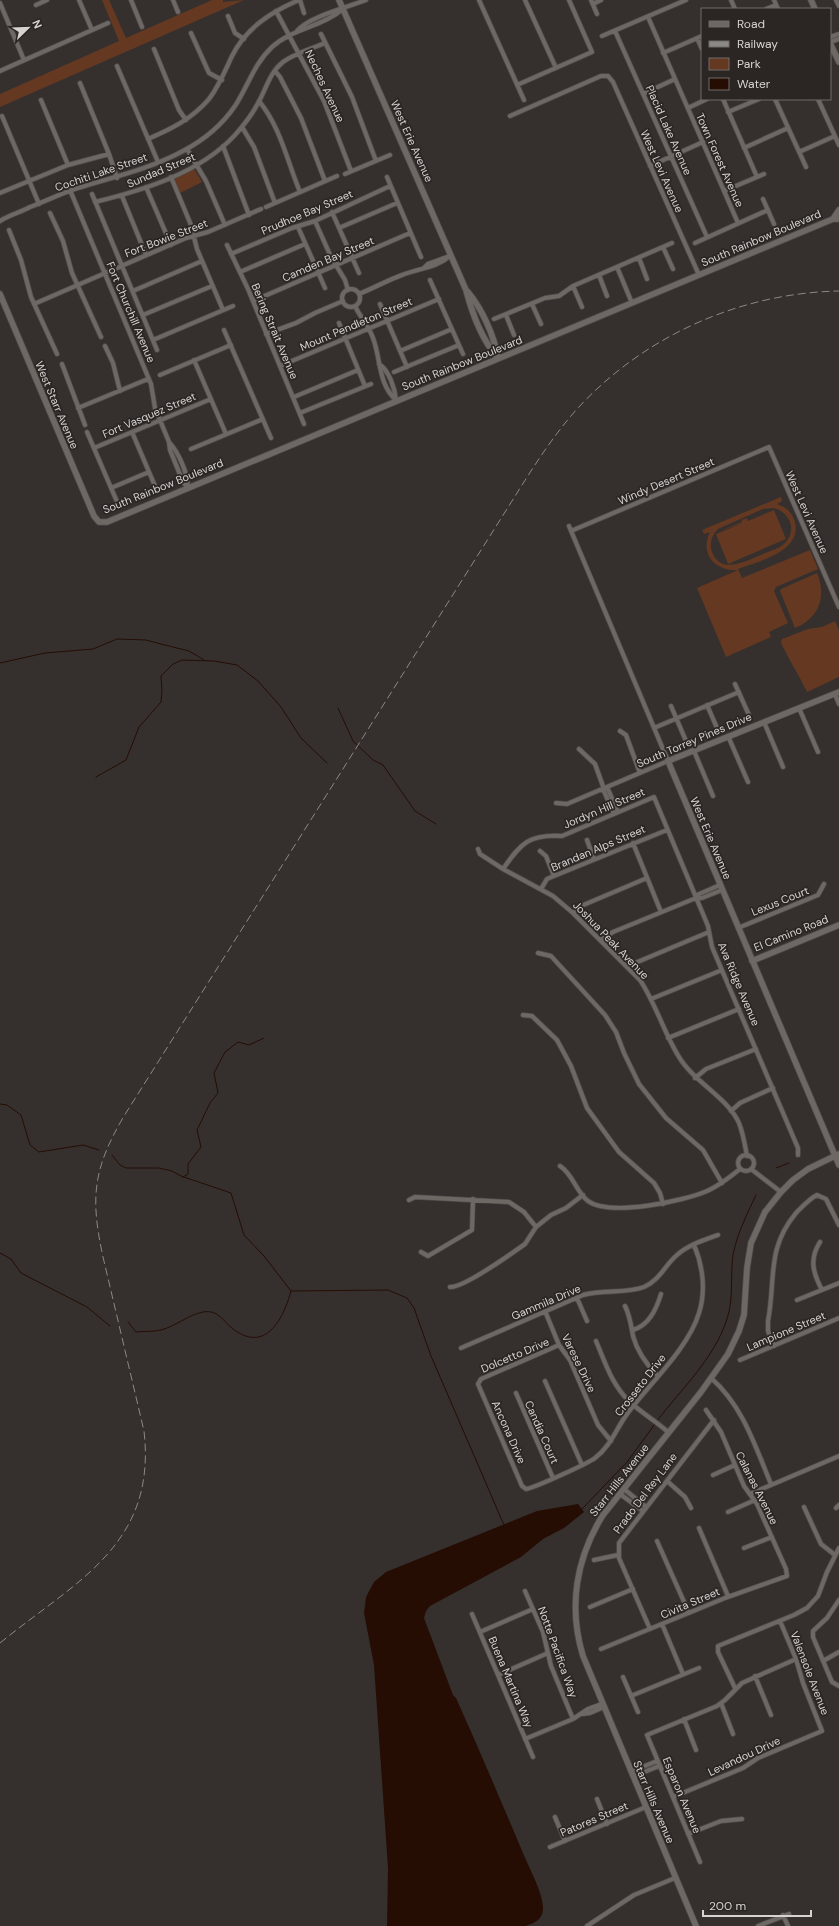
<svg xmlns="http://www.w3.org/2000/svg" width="839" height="1926" viewBox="0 0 839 1926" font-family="'DM Sans',sans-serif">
<rect width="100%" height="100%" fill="#35302e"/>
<path fill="#653821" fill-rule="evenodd" d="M102 0H109L126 38 212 0H223V2L244 0 0 107V94L119 41Z
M191 170H195L202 182 180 193 174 179Z
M781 497 782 501 777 504C786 507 793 513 795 523 802 551 758 562 738 569L742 578 810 550 818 569 776 587 774 591 788 623 769 632 771 637 726 657 697 588 738 570C716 572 699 554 710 532L704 534 702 530ZM773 508C789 511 798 530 785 543 780 548 770 551 763 554 748 560 721 576 712 552 709 544 712 535 718 529L763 509Z
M774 510 786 539 728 564 716 534 743 523 720 531 742 522V520L747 518 748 521Z
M817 573C827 597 819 618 795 628L780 591 781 589Z
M835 621 839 630V677L807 692C799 675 789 660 781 643L782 639 808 629 822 627Z"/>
<path fill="#250d03" d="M578 1504 584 1512 564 1528 543 1539 521 1557 430 1606 426 1611 424 1618 453 1695 456 1698C479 1749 501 1801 523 1853 529 1868 544 1894 543 1910 542 1920 534 1923 526 1926H387L388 1868 374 1665 364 1613 366 1597 374 1582 386 1572 537 1511Z"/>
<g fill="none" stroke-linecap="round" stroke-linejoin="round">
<path stroke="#250d03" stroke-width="1" d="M0 663 45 653 93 649 117 639 146 640 161 644 189 651 204 660
M338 708 353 741 373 760 383 765 415 811 436 824
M96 777 126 760 139 727 161 702 162 691 161 676 173 664 182 660 214 661 237 665 258 681 281 707 301 738 327 763
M0 1104 7 1105 21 1115 30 1145 39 1152 83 1145 99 1150
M112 1155 120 1165 126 1168H159L172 1171 181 1176 231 1193 244 1235 264 1256 291 1291 388 1290 407 1298 414 1308 431 1356 504 1525
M776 1168 789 1163
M183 1177 188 1174V1164L201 1147 197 1130 210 1103 218 1093 214 1073 225 1052 238 1042 249 1045 264 1038
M0 1253 11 1259 21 1273 87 1307 110 1326
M128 1322 136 1332C144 1331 153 1332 161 1330 176 1326 188 1315 203 1312 220 1309 224 1324 236 1331 267 1352 284 1317 291 1291
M657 1421C682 1388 714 1359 727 1319 734 1298 730 1276 733 1255 737 1234 747 1214 756 1195
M582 1509 627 1462 655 1424"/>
<defs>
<path id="street" d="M79 0 92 30
M131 0 142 27
M173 0 178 12
M300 0 304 13
M479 0 524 100
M525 0 556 68
M591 0 597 14
M731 0 735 9
M774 0 778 9
M836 0 839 6
M0 3 24 60
M593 4 601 0
M36 5 47 0
M766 9 776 5
M276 11 324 101 351 171
M228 16 235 33 244 39
M648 17 738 223
M297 31C308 17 348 7 366 0
M615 31 707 237
M191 33 209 73 222 80
M321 34 352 97 376 161
M602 36 686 0
M830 37 839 34
M697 38 702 49
M830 42 839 39
M154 49 179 110 186 120
M663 53 702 36
M117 66 158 162
M0 71 108 23
M275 71 280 77 301 118 325 181
M80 83 109 154 117 178
M517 85 592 52 569 0
M643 94 675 79
M723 99 757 177
M775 99 806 167
M818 99 839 145
M41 100 68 165
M259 101C281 128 287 161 300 192
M688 108 707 99
M728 112 759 99
M2 116 39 204
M510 116 601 76H608L613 82 699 275
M242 127 254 147 275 203
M148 139C171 129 192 119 209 99 219 86 225 71 232 56 246 28 271 12 299 0
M223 146 249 215
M744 148 788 128
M187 149 206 181 225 225
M799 152 835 136
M650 166 703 142
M345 174 390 155
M171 177 191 225 197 249 223 310
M387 177 421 257
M146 187 171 245
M70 190 151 384 155 408 169 442 170 450 183 482 188 488
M724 191 764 174
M0 193 68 165 109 154
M92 194 157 350
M122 196 146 255
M763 199 774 224
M95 202C144 190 200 173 235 135 243 126 251 116 257 105 266 90 269 73 283 62 295 53 311 49 325 43
M266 207 337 176
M332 212 359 273
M50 213 63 241 72 273 101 337
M0 221C9 215 21 212 30 207 46 201 62 193 78 188 113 177 150 169 183 151 204 140 222 125 235 106 248 86 254 64 272 47 293 28 322 27 343 9
M315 221 331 257 345 280 348 290
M298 227 325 288
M339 228 397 203
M9 230 21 260 31 297 57 354
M695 243 768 210
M227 245 248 289 304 424
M663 247 673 269
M231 254 292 228 315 221 390 186
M639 258 647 279
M617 267 632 303
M424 268 428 264 450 256
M240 272 305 244
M599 275 607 296
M430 280 463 354
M573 286 582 307
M342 298a9 9 0 1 1 18 0a9 9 0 1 1-18 0Z
M133 291 202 261
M359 294C374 288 388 280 402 275 420 268 437 268 451 255
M253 301 410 233
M34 304 186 238 208 232 261 209
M380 304 407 367
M532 304 541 324
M355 306C360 317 369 326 373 338 381 359 378 384 396 400
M143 315 212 286
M506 315 514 335
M494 319 545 298 559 296 573 286 672 243
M339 323 365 386
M224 330 271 438
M266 334 296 323 315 313 343 301
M153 340 233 306
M105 346 113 363 120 391
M400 351 452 329
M194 360 226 434
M62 364 85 425
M379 364C389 370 395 389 396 400
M280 366 439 299
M394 372 459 345
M160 375 231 345
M294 397 358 370
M78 408 148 379
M300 413 371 384
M87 432 118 504
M132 432 155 486
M169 442C179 453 188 474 188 488
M94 448 211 399
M191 449 263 419
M111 488 149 472
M571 531 769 447 839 607
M735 684 749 715
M835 694 839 704
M707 705 717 728
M671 706 686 741
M799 708 818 752
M764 722 783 767
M654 728 739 692
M620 731 626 735 640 773
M728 736 748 782
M579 749 595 764 604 789
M694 751 713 796
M607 787 618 812
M603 789 614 814
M556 803 567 804 668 761 569 526
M587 840 594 859
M633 843 661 912
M478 849 480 854 503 869 553 896 573 913 640 980C656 1004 664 1033 679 1057 694 1082 728 1098 739 1123 743 1133 745 1145 747 1156
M540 851 546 856 554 876
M503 869C521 843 529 834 562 836L654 797 708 926 712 947 798 1148V1155
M541 889 547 879 554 876 667 830
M696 898 697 895 720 885
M573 913 581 906 647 878
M738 928 818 895 824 884
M601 940 613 932 696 898H702L722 890
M538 953 551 956 605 1015 616 1032 624 1053 639 1084 666 1118 703 1150 722 1183
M629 969 635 963 709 932
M651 999 722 970
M523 1015 532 1016 557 1040 571 1066 587 1108 619 1152 654 1183 660 1193 663 1204
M668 1038 739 1009
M695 1078 706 1069 756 1049
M731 1111 740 1103 773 1088
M738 1163a8 8 0 1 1 16 0a8 8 0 1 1-16 0Z
M560 1166C573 1174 576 1192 588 1201 610 1217 684 1201 707 1191 719 1186 730 1177 740 1169
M751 1169 781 1192
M409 1200 415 1197 509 1202 524 1212 536 1227
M820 1242C809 1259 813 1273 822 1290
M421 1252 428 1256 472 1230 473 1199
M450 1287C463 1288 505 1258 518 1249L525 1244 536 1227 551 1215 566 1208 583 1195
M577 1298 587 1321
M797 1300 839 1283
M625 1306C630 1316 631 1325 633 1336 637 1351 647 1365 658 1376
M545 1311 559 1345 570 1360 598 1425 611 1441
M633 1330C649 1325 656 1310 661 1294
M596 1341C605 1362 612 1385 629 1401 640 1412 656 1421 668 1432
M559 1345 481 1379 478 1384 522 1486 526 1489C534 1488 589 1463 595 1458 611 1446 616 1429 627 1414 649 1384 688 1349 699 1313 706 1291 703 1266 694 1245
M774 1346 768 1331V1321C776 1279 766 1249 796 1213 802 1207 809 1199 817 1195L826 1199 839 1225
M461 1348 583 1295C603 1289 626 1294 644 1287 660 1280 665 1265 677 1255 688 1245 704 1240 718 1235
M740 1360 839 1318
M711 1378C743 1406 755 1446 771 1484
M545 1381 582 1465
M516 1393 553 1478
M713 1475 735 1465
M667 1481 685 1497 691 1508
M624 1489 646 1507
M620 1494 643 1511
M750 1494 839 1456
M804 1507 821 1544 835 1555
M836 1508 839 1505
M728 1512 755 1500
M699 1528 728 1596
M657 1541 689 1613
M744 1548 772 1537
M594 1560 618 1555
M525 1591 543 1632 551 1666 573 1719
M839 1600 827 1618 813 1631V1637L832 1682 839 1686
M590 1607 633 1589
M472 1614 533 1757
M662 1624 683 1674
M650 1629 619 1558V1543L714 1420
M480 1632 533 1609
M601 1649 725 1598 787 1576 786 1569 757 1504 744 1486 721 1432 706 1410
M823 1661 839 1652
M498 1675 548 1653
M755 1676 771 1715
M623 1677 638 1712
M735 1688 718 1652V1646L794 1615 807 1608 818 1596 827 1572 839 1548
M631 1696 699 1668
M721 1703 733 1734
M582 1714 590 1713 604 1707
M684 1719 696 1750
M525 1739 573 1719 588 1709 602 1704
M632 1774 635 1770 657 1761
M632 1775H637L659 1766
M673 1797 743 1768 758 1758 822 1731 803 1683 796 1659 780 1621
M597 1799 607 1824
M555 1817 565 1841
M688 1834 721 1821 742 1819
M550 1847 646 1807
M700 1862 647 1735 717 1706 725 1700 742 1683 796 1659
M783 1915 788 1926
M587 1926 634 1895 675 1878
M758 1926 789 1914"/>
<path id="secondary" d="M339 0 466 290C472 313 482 340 498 358
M811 0 815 9
M830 43 839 62
M833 219 839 210
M468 292C482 309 494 335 498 358
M0 294 94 516 99 522H107L833 219H839
M839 692 668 761 839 1165
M752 961 839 925
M696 1926 583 1656C568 1607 576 1558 603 1515L701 1392 728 1354 739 1331 744 1315 747 1268 751 1243 765 1212 781 1192 793 1180 808 1169 839 1154"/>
</defs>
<use href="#street" stroke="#504c4a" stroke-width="5.5"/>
<use href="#secondary" stroke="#504c4a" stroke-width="7"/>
<use href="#street" stroke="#6e6865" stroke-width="4"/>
<use href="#secondary" stroke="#6e6865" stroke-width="5.5"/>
<path stroke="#8c8886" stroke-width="1" stroke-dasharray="8 4" stroke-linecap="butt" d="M0 1643C76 1581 157 1545 144 1431L103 1257C90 1197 93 1169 124 1116L512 501C532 469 552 437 577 409 644 336 740 293 839 291"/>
</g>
<g text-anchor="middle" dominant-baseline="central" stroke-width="3.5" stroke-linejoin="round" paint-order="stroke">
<g font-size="11" fill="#d6d3d1" stroke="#2b2624">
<text transform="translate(325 86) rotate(65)">Neches Avenue</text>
<text transform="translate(669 130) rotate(66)">Placid Lake Avenue</text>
<text transform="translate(412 141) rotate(66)">West Erie Avenue</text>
<text transform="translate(720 160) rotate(66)">Town Forest Avenue</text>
<text transform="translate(161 170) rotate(-23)">Sundad Street</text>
<text transform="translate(662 171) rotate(66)">West Levi Avenue</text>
<text transform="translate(101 172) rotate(-19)">Cochiti Lake Street</text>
<text transform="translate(307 212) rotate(-23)">Prudhoe Bay Street</text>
<text transform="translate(166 238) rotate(-21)">Fort Bowie Street</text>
<text transform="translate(761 238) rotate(-23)">South Rainbow Boulevard</text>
<text transform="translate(328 259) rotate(-23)">Camden Bay Street</text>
<text transform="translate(131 312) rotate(67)">Fort Churchill Avenue</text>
<text transform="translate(356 324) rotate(-23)">Mount Pendleton Street</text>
<text transform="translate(275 331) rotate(67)">Bering Strait Avenue</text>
<text transform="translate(462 363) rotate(-22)">South Rainbow Boulevard</text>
<text transform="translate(57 405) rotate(67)">West Starr Avenue</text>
<text transform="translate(149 415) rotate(-23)">Fort Vasquez Street</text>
<text transform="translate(666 481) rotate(-23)">Windy Desert Street</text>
<text transform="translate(163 486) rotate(-22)">South Rainbow Boulevard</text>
<text transform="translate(807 512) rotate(66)">West Levi Avenue</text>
<text transform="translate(694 740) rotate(-23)">South Torrey Pines Drive</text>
<text transform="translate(604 808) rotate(-23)">Jordyn Hill Street</text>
<text transform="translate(711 838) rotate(67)">West Erie Avenue</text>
<text transform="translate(598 848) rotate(-23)">Brandan Alps Street</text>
<text transform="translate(780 901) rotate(-22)">Lexus Court</text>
<text transform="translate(791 933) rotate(-22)">El Camino Road</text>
<text transform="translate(611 940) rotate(46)">Joshua Peak Avenue</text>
<text transform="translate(739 984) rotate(67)">Ava Ridge Avenue</text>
<text transform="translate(546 1302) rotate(-23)">Gammila Drive</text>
<text transform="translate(786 1331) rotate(-23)">Lampione Street</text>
<text transform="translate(515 1355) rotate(-23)">Dolcetto Drive</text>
<text transform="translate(579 1363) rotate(64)">Varese Drive</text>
<text transform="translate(640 1385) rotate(-52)">Crosseto Drive</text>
<text transform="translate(509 1432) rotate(66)">Ancona Drive</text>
<text transform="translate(542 1432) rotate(66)">Candia Court</text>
<text transform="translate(619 1480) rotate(-52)">Starr Hills Avenue</text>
<text transform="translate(757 1488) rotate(63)">Calanas Avenue</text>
<text transform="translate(645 1493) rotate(-53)">Prado Del Rey Lane</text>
<text transform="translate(690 1603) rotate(-23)">Civita Street</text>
<text transform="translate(558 1652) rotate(70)">Notte Pacifica Way</text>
<text transform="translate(810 1673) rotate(69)">Valensole Avenue</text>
<text transform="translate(511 1682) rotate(67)">Buena Martina Way</text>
<text transform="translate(744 1756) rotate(-25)">Levandou Drive</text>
<text transform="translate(682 1795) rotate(67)">Esparon Avenue</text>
<text transform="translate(654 1802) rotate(67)">Starr Hills Avenue</text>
<text transform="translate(594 1819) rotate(-23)">Patores Street</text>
</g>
</g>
<rect x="701" y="8" width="130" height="92" fill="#2b2624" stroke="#6f6b69"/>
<rect x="709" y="21" width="20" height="6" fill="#6e6865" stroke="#6f6b69"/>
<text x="737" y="28" font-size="12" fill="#d6d3d1">Road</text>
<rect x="709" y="41" width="20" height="6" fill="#8c8886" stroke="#6f6b69"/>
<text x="737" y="48" font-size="12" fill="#d6d3d1">Railway</text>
<rect x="709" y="58" width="20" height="12" fill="#653821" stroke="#6f6b69"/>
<text x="737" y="68" font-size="12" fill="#d6d3d1">Park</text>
<rect x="709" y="78" width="20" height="12" fill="#250d03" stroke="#6f6b69"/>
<text x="737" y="88" font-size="12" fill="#d6d3d1">Water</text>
<g transform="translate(28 28) rotate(67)" stroke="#2b2624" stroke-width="3" paint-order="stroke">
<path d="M0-3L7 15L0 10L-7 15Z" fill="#d6d3d1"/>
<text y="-6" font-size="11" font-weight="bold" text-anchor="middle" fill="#d6d3d1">N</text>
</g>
<path d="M703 1910v6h108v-6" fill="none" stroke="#d6d3d1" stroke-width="2"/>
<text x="709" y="1910" font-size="12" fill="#d6d3d1" stroke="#2b2624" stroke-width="3" paint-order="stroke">200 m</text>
</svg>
